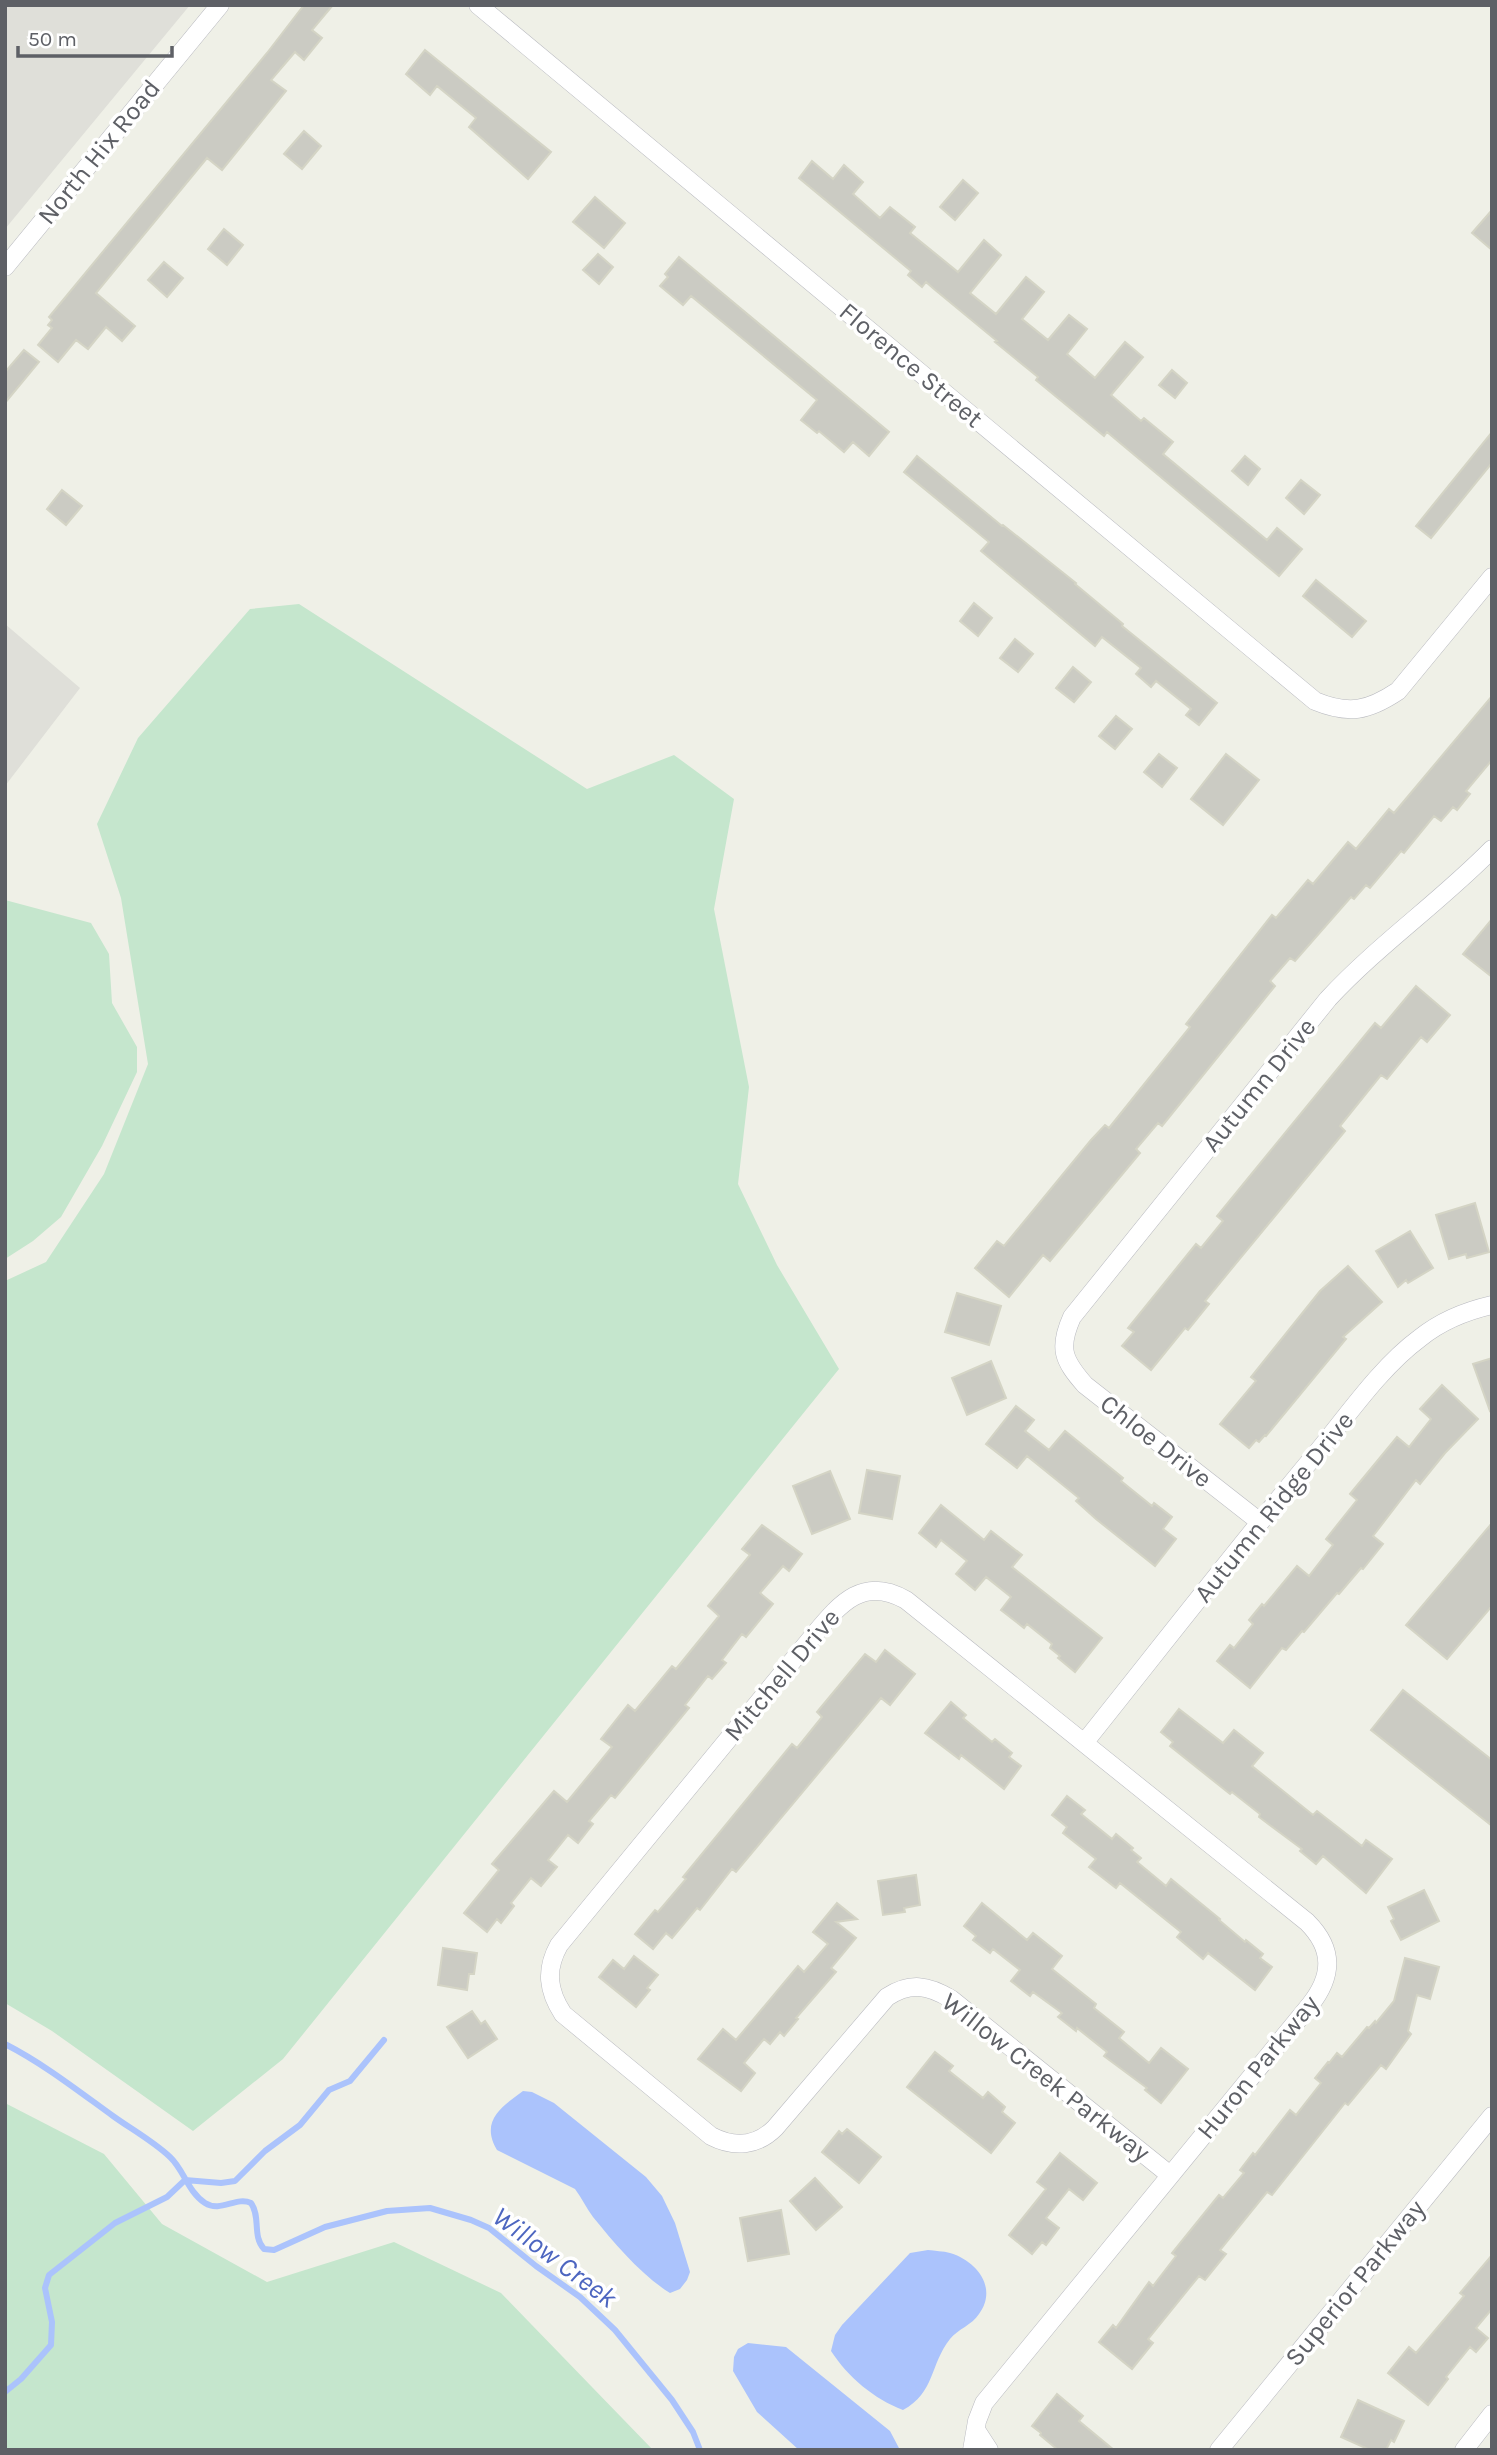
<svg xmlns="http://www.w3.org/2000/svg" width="1497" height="2455" viewBox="0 0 1497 2455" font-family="Karla,sans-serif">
<rect width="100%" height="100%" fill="#eff0e7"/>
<path fill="#dfdfd9" d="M5 5H190L5 229Z
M5 624 80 688 5 786Z"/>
<path fill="#c5e6cd" d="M299 604 587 789 674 755 734 799 714 909 749 1087 738 1184 777 1265 839 1369 283 2059 193 2131 52 2031 5 2003V1281L46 1262 104 1174 148 1064 121 898 97 824 138 738 250 609Z
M5 900 91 923 109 954 112 1003 137 1047V1072L102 1146 61 1217 33 1241 5 1259Z
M5 2103 104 2154 162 2224 267 2282 394 2242 501 2293 653 2450H5Z"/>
<path fill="#abc3fc" d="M523 2091 532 2092 554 2103 646 2177 662 2196 675 2223 690 2272 687 2280 680 2289 670 2293C641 2275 615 2244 593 2217 586 2208 582 2198 575 2189L497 2150C480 2121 501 2107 523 2091Z
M928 2250C935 2251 943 2251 950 2253 977 2261 998 2288 979 2314 972 2325 958 2329 950 2339 930 2364 935 2393 903 2410 874 2399 848 2377 831 2351L835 2335 842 2325 910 2253Z
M748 2343 786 2347 890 2431 900 2450H799L757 2412 733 2371 734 2357 738 2349Z"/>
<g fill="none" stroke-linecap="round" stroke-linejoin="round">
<path stroke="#abc3fc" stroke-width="6" d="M5 2044C44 2064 77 2090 113 2116 131 2129 153 2141 170 2157 184 2170 188 2192 205 2203 221 2213 236 2196 251 2203 261 2217 252 2236 264 2249L274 2250 325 2227 387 2211 430 2208 471 2220 489 2228 536 2266 580 2297 615 2330 672 2400 693 2432 700 2450
M5 2392 21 2379 51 2345 52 2322 45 2288 49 2275 115 2223 167 2197 185 2180 221 2183 235 2181 265 2151 300 2125 329 2090 350 2081 384 2040"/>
</g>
<path fill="#cbcbc3" stroke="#d4d4c5" stroke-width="2" d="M304 5H333L312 30 322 38 304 60 295 52 271 80 286 91 222 170 207 158 96 293 135 326 122 341 106 327 88 349 76 340 58 362 38 345 52 328 48 325 52 320 49 317 267 53Z
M425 50 551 152 528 179 469 127 476 118 437 86 430 95 406 74Z
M304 131 321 146 302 169 284 154Z
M812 161 833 179 844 165 863 182 853 194 880 218 890 207 915 227 910 233 958 272 984 240 1001 255 970 293 996 314 1026 277 1044 292 1022 319 1048 340 1069 315 1087 329 1067 354 1095 378 1125 342 1143 357 1111 395 1141 421 1144 418 1173 442 1163 454 1267 540 1277 528 1302 549 1279 576 1107 432 1104 436 1036 380 1038 377 995 342 997 341 934 289 926 282 922 287 908 275 911 271 799 178Z
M963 180 978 193 955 220 940 207Z
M595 197 625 223 604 248 573 222Z
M1492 210V250L1472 233Z
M224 229 243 245 227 265 208 249Z
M598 254 613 267 599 284 583 270Z
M679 257 889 432 869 456 853 442 844 452 819 431 817 433 801 420 817 400 691 296 683 305 660 286 668 277 665 274Z
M164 262 183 278 167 297 148 280Z
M24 350 39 362 5 403V372Z
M1172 370 1187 383 1175 398 1159 385Z
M1492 432V463L1431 538 1416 526Z
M917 456 1002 526 1003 525 1076 583 1075 584 1123 624 1122 626 1217 703 1199 725 1186 715 1191 709 1156 681 1151 687 1136 674 1141 668 1102 637 1095 646 981 551 989 542 904 472Z
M1245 456 1260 469 1248 485 1232 471Z
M1301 480 1320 495 1304 514 1286 498Z
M62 490 82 506 66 525 47 509Z
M1316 580 1366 621 1352 637 1303 596Z
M974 603 992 618 978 636 960 621Z
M1015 639 1033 654 1018 672 1000 658Z
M1073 667 1091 682 1074 702 1056 688Z
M1492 696V760L1466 791 1470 794 1457 810 1453 807 1441 821 1434 816 1404 853 1401 851 1370 888 1366 885 1354 899 1351 897 1295 961 1290 958 1270 981 1275 986 1162 1126 1158 1123 1136 1149 1140 1153 1050 1261 1043 1255 1009 1297 975 1268 997 1241 1004 1246 1091 1140 1105 1125 1109 1128 1190 1027 1186 1024 1272 915 1276 918 1308 880 1313 884 1348 842 1356 849 1389 809 1394 813Z
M1116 716 1132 729 1115 749 1099 736Z
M1159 754 1177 768 1162 787 1144 772Z
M1226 754 1259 780 1223 825 1191 799Z
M1492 919V977L1463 954Z
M1416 986 1450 1015 1427 1042 1421 1037 1387 1079 1381 1075 1340 1126 1345 1131 1205 1301 1209 1304 1188 1330 1185 1328 1151 1370 1122 1346 1134 1332 1128 1328 1196 1244 1201 1248 1223 1221 1217 1216 1375 1023 1381 1028Z
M1475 1203 1489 1252 1467 1258 1466 1254 1449 1259 1436 1215Z
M1410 1231 1433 1268 1408 1283 1406 1280 1398 1287 1376 1251Z
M1348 1266 1382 1302 1343 1337 1346 1339 1266 1436 1265 1435 1259 1442 1256 1440 1249 1448 1220 1424 1256 1381 1251 1377 1320 1291Z
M957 1293 1001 1306 989 1345 945 1332Z
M1492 1358V1410L1490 1411 1473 1364Z
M991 1361 1006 1398 967 1415 952 1378Z
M1442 1385 1478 1419 1445 1453 1420 1484 1416 1480 1373 1536 1383 1544 1363 1569 1361 1568 1339 1594 1337 1593 1304 1632 1302 1631 1286 1650 1282 1648 1250 1688 1217 1661 1230 1645 1234 1648 1253 1624 1249 1620 1262 1604 1264 1606 1297 1566 1309 1576 1333 1545 1326 1539 1357 1500 1350 1494 1397 1437 1409 1447 1431 1419 1420 1409Z
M1016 1406 1034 1420 1025 1431 1049 1450 1065 1431 1123 1478 1121 1481 1152 1506 1154 1503 1172 1517 1163 1529 1176 1539 1155 1566 1096 1519 1076 1501 1079 1498 1027 1456 1017 1468 986 1444Z
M867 1470 900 1476 892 1519 859 1513Z
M830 1471 850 1519 812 1534 793 1486Z
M941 1505 984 1540 991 1531 1022 1555 1012 1567 1102 1638 1075 1672 1058 1658 1060 1656 1050 1648 1052 1644 1027 1624 1024 1628 1001 1610 1011 1597 986 1577 975 1590 956 1574 967 1561 941 1540 936 1547 919 1533Z
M1492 1523V1606L1447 1659 1406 1625Z
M762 1525 802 1554 789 1571 783 1566 760 1593 773 1604 746 1637 742 1634 722 1660 726 1663 712 1679 708 1676 685 1705 689 1708 615 1798 611 1795 589 1821 593 1824 578 1843 568 1835 548 1860 557 1867 541 1886 531 1878 511 1903 514 1906 501 1923 497 1919 487 1932 464 1913 499 1870 492 1864 554 1791 567 1802 612 1747 601 1739 628 1705 635 1711 672 1666 676 1669 719 1616 708 1606 750 1555 742 1549Z
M885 1650 915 1674 890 1705 881 1698 736 1872 732 1869 700 1910 697 1908 672 1938 666 1933 653 1949 635 1934 655 1910 658 1912 686 1879 683 1877 792 1744 797 1748 822 1717 817 1712 865 1654 876 1662Z
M1403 1690 1492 1760V1826L1371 1730Z
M951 1702 966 1715 963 1718 992 1742 995 1739 1012 1753 1009 1757 1021 1766 1004 1789 961 1755 959 1759 925 1733Z
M1179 1709 1223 1743 1234 1730 1263 1753 1252 1766 1313 1815 1317 1811 1362 1846 1366 1840 1392 1859 1366 1893 1323 1856 1316 1864 1300 1851 1302 1849 1259 1817 1260 1814 1232 1792 1230 1794 1170 1746 1173 1742 1161 1732Z
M1067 1796 1085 1810 1081 1814 1112 1839 1116 1834 1133 1848 1131 1850 1141 1858 1137 1862 1166 1886 1171 1879 1220 1919 1219 1920 1245 1942 1246 1940 1263 1954 1260 1958 1272 1967 1255 1990 1208 1953 1203 1959 1177 1937 1181 1932 1120 1883 1116 1888 1089 1867 1096 1859 1063 1833 1067 1827 1052 1815Z
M916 1875 920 1905 904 1908 905 1912 883 1915 878 1881Z
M1424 1890 1439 1921 1401 1940 1391 1921 1394 1919 1388 1907Z
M837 1903 857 1919 836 1922 856 1938 831 1968 836 1972 796 2018 798 2019 784 2036 780 2032 770 2044 764 2039 744 2063 755 2073 741 2091 698 2059 723 2029 736 2040 798 1966 804 1972 828 1944 813 1932Z
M982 1903 1027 1940 1033 1933 1062 1956 1052 1969 1096 2004 1094 2008 1124 2032 1119 2038 1149 2063 1161 2048 1188 2069 1161 2103 1145 2090 1147 2088 1104 2056 1107 2052 1077 2028 1076 2031 1058 2017 1062 2013 1033 1992 1030 1996 1011 1981 1020 1970 993 1949 990 1953 973 1940 976 1936 964 1926Z
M443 1948 477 1953 474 1974H469L467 1990 438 1985Z
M634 1956 658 1975 647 1988 650 1990 636 2007 599 1977 613 1960 624 1969Z
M1405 1958 1439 1967 1430 1999 1417 1995 1408 2031 1411 2034 1386 2069 1381 2065 1348 2105 1345 2103 1272 2195 1267 2192 1220 2250 1226 2254 1205 2280 1199 2276 1148 2339 1153 2343 1132 2369 1099 2342 1113 2325 1116 2328 1149 2282 1153 2286 1176 2256 1172 2253 1219 2195 1223 2198 1244 2173 1240 2170 1253 2153 1255 2155 1290 2110 1296 2115 1321 2083 1315 2078 1328 2062 1329 2063 1337 2053 1342 2057 1367 2027 1369 2028 1375 2021 1376 2023 1394 2001Z
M472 2011 481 2024 485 2021 497 2039 468 2058 447 2027Z
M935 2052 953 2066 949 2071 983 2098 988 2092 1005 2107 1002 2112 1015 2123 991 2153 907 2087Z
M847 2129 881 2157 859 2183 822 2152 839 2131 842 2134Z
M1060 2153 1097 2183 1083 2200 1069 2189 1046 2218 1059 2228 1046 2245 1042 2242 1032 2254 1009 2235 1046 2189 1037 2182Z
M815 2178 842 2207 816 2230 790 2201Z
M781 2210 789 2254 748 2261 740 2218Z
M1492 2255V2309L1476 2328 1488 2338 1476 2352 1470 2347 1446 2377 1448 2379 1428 2405 1388 2373 1409 2347 1416 2353 1464 2296 1460 2293Z
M1057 2394 1083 2416 1079 2421 1114 2450H1058L1040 2435 1041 2433 1032 2426Z
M1358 2400 1404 2421 1394 2442 1391 2440 1386 2450H1370L1341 2437Z"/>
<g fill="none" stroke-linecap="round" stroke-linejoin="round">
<defs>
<path id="minor" d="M478 5 1315 701C1349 715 1368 711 1398 691L1492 577
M5 267 220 5
M1260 1522 1085 1385C1063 1360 1058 1348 1072 1317L1328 999C1378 945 1440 902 1492 849
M1084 1743C1159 1649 1233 1554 1310 1461 1344 1421 1378 1369 1420 1338 1441 1321 1466 1311 1492 1305
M976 2430 989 2450
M972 2450 977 2421 984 2403 1310 2005C1333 1976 1334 1949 1307 1922L906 1600C862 1575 839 1605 813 1636L559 1945C545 1970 548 1991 563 2014L711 2136C734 2148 757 2146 775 2128L887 1997C910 1982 928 1985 951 1999L1170 2175
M1219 2450 1492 2116
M1464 2450 1492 2414"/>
</defs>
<use href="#minor" stroke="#b9bac0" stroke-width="19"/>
<use href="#minor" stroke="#fff" stroke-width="18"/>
</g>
<g text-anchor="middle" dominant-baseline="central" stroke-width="7" stroke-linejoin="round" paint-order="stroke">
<g font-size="26" fill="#5e6066" stroke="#fff">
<text transform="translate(99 152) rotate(-51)">North Hix Road</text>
<text transform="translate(911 365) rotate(40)">Florence Street</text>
<text transform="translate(1259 1085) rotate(-51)">Autumn Drive</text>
<text transform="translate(1156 1441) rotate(38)">Chloe Drive</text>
<text transform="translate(1274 1507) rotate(-51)">Autumn Ridge Drive</text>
<text transform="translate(782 1675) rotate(-50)">Mitchell Drive</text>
<text transform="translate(1258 2067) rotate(-51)">Huron Parkway</text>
<text transform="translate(1046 2077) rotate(38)">Willow Creek Parkway</text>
<text transform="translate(1355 2283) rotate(-51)">Superior Parkway</text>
</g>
<g font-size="28" font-style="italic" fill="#4d66c0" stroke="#fff">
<text transform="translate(555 2257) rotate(37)">Willow Creek</text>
</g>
</g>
<rect width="1497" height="2455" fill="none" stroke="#5e6066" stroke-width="14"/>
<path d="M18 46v10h154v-10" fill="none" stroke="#5e6066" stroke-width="3.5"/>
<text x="28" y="46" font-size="21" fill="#5e6066" stroke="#ffffff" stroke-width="5" paint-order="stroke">50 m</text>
</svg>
